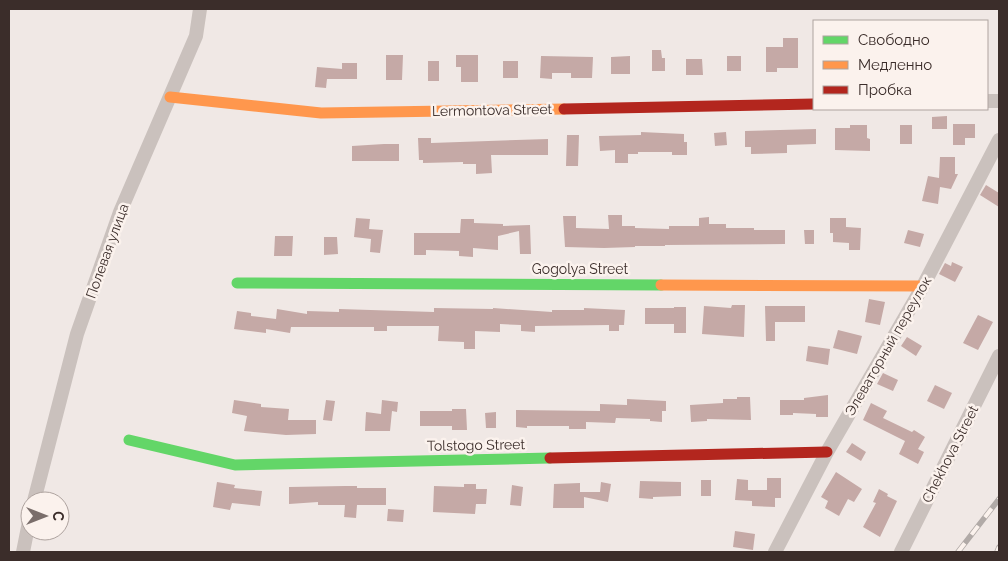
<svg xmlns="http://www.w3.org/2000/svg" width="1008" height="561" font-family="Raleway,sans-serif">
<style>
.building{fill:#c5a9a6}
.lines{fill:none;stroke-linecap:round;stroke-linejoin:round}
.street{stroke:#cac1bd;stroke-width:14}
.fast{stroke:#63d668;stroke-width:11}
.slow{stroke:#ff974d;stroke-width:11}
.jam{stroke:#b3261e;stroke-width:11}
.rail-casing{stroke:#b1aaa7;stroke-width:5.5}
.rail{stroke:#fbf2ed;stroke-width:4;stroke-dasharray:11;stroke-linecap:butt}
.labels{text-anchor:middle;stroke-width:5;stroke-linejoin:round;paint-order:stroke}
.street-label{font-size:14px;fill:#3b2d2a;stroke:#fbf2ed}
</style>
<rect width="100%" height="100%" fill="#f0e8e5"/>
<path class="building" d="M783,38h15v30h-21v4h-11v-25h17z
M652,50h9l1,8h3v13h-13z
M386,55h17l-1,25h-16z
M456,55h22v27h-17v-15h-5z
M541,56l52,1 -1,21h-21v-5h-19v6l-12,-1z
M630,56v18h-19v-17z
M727,56h14v15h-14z
M686,59h16l1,16h-17z
M428,61h11v20h-11z
M503,61h15v17h-15z
M342,63h15v16h-30l-1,9 -11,-1 2,-20 25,2z
M947,116v13h-15v-12z
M953,124h22v14h-10v7h-12z
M850,125h17v13l3,1v12l-35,-1v-22h15z
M900,125h12v19h-12z
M816,129v15l-29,1v8l-36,1v-7h-6v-16z
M641,132l43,2v8h3v13h-15v-3h-34v2h-10v9h-13v-13l-15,1 -1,-15 42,-1z
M726,132l1,13 -12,1 -1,-13z
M567,135h12l-1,31h-12z
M418,138h13v5l117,-4v16h-57l1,18 -16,1v-10h-13v-2l-40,1v-3h-4z
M384,144h15v17h-47v-15z
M940,157h15v17h3l-7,15 -11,-2 -2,17 -16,-3 6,-25 11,2z
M986,185l13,8v14l-19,-12z
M608,215h14v11h13v2l34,1v-3h30v-8l10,-1v7h17v4h28v2h31v14l-120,1v1h-30v1l-31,1 -39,-1 -2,-31h13v12l33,1z
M356,218l14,1 -1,10 14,1 -3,23 -10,-1 1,-13 -17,-2z
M830,218h16v9l15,1 -1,22h-11v-7l-16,-1v-9h-3z
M461,219h13v4l29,1v2l27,-1 1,29h-11l-1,-23 -21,5v14l-25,-2v9l-14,-1v-5l-33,-1v5h-12v-22h46z
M804,230h10v14h-9z
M908,230l16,4 -4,13 -16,-4z
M275,236h18l-1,20h-18z
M324,237h13l1,17 -14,1z
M952,262l11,5 -8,15 -16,-8 6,-11 6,3z
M869,299l16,3 -5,23 -15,-3z
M732,305h13l-1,32 -42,-3 2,-28 27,2z
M765,306h40v16h-30v19h-9z
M674,307h12v26h-12v-9h-29v-16h29z
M434,308l59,1v-1l59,4v-2h32v-2l41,2 -1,15h-5v6h-10v-6l-74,1v6l-14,-1v-6l-21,-1v8l-25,-1v18h-11v-7l-26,-1 1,-15h-52v5h-13v-4h-83l-1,6 -24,-4v4l-32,-4 3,-18 14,2v3l25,3 1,-10 30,5v-3l32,1v-3l95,3z
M978,315l15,7 -15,28 -15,-7z
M838,330l24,6 -5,18 -24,-6z
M907,337l15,9 -6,10 -15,-10z
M808,346l22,3 -2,16 -22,-4z
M883,373l15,7 -5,11 -16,-7z
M935,385l17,8 -8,16 -17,-8z
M828,395v22h-12v-3l-23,-1v2h-13v-15h24v-2z
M737,397h13l1,23 -44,-1v2l-16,1 -1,-17 33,-2v-4h14z
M627,399l39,2v10h-4v11l-12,-1v-2l-34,-1 -1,5 -29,-1v7h-17v-3h-42v2l-11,-1v-17l84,1v-7l27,1z
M234,400l27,4v3l28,2 -1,11h28v14l-30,1 -42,-4 3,-15 -15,-3z
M326,400l9,1 -3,20 -9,-1z
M382,400l16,2 -1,10 -5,-1 -2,20h-25l1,-19 15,2z
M871,403l16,8 -4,7 29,14 2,-2 11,7 -7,12 6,3 -6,12 -19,-10 6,-13 -42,-21z
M452,409h14l1,21h-15v-4h-32v-15h32z
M496,412v16h-10l-1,-15z
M852,443l14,9 -5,9 -15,-9z
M836,472l26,17 -8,13 -6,-3 -9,17 -14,-8 3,-7 -7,-4z
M767,478h14v20h-6v9l-23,-1v-5l-17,-1 2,-21 11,1v10h19z
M701,480h10v16h-10z
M640,481l41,1v14l-28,1v2l-14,-1z
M217,482l18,3 -1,3 28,3 -2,15 -28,-3 -2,7 -17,-3z
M601,482l10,2 -3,18 -24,-5v11h-31l1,-24 26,-1v9h20z
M464,484h12v5h11l-1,15h-10l-1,10 -42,-2 1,-26 30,1z
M512,485l11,2 -2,19 -11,-1z
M345,486h12v2h29v17h-29l-1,13 -12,-1 1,-12h-27v-3l-29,2v-17z
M879,489l9,5 -1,2 10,5 -17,36 -17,-10 13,-24 -3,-1z
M388,509l16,1 -1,12 -16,-1z
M735,531l20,3 -2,16 -20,-3z"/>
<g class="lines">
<path class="street" d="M987,101h12
M34,501l43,-167 43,-122 76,-176 4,-27
M23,552l7,-35
M775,552l52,-100 96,-166 76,-146
M901,552l98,-196"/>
<path class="fast" d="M237,283l424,2
M129,440l106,25 315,-7"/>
<path class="slow" d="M170,97l151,16 243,-4
M661,285l262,1"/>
<path class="jam" d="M564,109l250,-5
M550,458l277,-6"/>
<g class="rail-casing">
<path id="rail" d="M958,552l41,-53
M997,552l2,-5"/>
</g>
<use href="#rail" class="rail"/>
</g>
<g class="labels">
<g class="street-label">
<text transform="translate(492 110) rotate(-1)" y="5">Lermontova Street</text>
<text transform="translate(107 251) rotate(-70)" y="5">Полевая улица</text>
<text x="580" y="274">Gogolya Street</text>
<text transform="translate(888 346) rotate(-60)" y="5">Элеваторный переулок</text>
<text transform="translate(476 445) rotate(-1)" y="5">Tolstogo Street</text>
<text transform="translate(950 454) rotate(-63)" y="5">Chekhova Street</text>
</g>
</g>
<rect width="1008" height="561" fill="none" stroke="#3b2d2a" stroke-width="20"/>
<rect x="813" y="20" width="175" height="90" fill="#fbf2ed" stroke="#aea39f"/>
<rect x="823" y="36" width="25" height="8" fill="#63d668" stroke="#aea39f"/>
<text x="858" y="45" font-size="15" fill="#3b2d2a">Свободно</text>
<rect x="823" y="61" width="25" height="8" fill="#ff974d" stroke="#aea39f"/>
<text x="858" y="70" font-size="15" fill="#3b2d2a">Медленно</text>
<rect x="823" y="86" width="25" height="8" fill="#b3261e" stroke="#aea39f"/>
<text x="858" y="95" font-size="15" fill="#3b2d2a">Пробка</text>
<g transform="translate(45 516) rotate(90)"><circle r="24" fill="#fbf2ed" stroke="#aea39f"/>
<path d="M0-4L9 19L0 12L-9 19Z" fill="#7a6e6b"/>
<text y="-8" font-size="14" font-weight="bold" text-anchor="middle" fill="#3b2d2a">С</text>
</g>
</svg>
